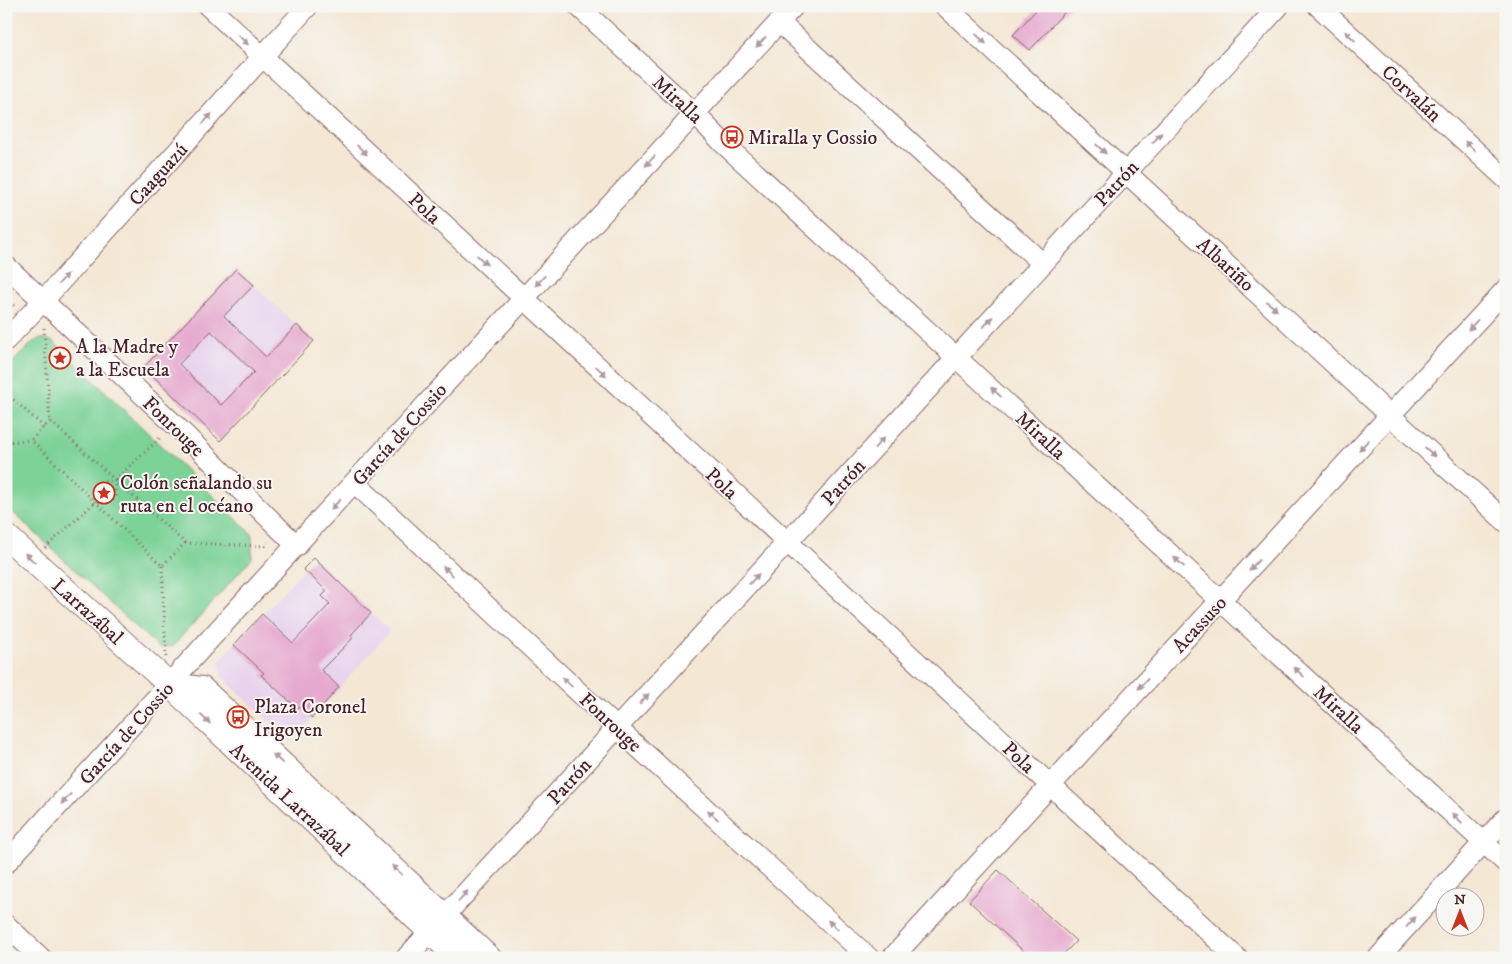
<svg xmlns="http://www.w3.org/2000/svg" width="1512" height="964" font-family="'IM FELL DW Pica',serif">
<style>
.built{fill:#e8d2ee}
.green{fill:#7bd297;stroke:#627861}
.building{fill:#e6a8cf;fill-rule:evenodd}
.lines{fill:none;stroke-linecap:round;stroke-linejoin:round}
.minor-casing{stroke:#866566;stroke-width:22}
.tertiary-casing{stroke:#866566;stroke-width:26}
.path{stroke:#866566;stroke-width:3;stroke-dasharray:1 4;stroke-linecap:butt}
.minor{stroke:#fff;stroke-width:20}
.tertiary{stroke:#fff;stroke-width:24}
.oneway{fill:#ae9aa0}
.labels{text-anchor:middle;stroke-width:4;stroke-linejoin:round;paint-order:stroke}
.street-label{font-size:20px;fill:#4a1f2b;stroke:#f6f6f2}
.poi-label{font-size:20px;fill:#4a1f2b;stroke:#f6f6f2;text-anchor:start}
</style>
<rect width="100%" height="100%" fill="#f6f6f2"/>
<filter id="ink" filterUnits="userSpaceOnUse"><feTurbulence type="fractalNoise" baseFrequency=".02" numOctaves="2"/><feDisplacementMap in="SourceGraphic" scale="10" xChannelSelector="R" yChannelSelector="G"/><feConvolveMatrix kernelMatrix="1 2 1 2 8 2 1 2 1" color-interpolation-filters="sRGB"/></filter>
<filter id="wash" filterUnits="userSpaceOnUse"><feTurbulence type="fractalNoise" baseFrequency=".0096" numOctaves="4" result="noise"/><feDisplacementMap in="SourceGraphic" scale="20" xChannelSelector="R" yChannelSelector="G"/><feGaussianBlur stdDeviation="1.12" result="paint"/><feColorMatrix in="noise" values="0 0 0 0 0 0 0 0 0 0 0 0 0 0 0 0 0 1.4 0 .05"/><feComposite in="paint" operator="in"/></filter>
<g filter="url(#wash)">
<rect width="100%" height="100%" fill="#f4e7d4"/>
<path class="built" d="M236,269l78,72 -94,100 -76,-74z
M314,558l76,73 -99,111 -70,-66 -1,-16z"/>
<path class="green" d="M39,339h8l7,3 198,192v24l-79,88 -14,2 -153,-142v-137l27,-27z"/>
<g id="blocks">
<path class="building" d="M1040,6h30l-40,44 -17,-15z
M236,269l18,16 -30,31 42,41 31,-32 17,16 -94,100 -76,-74zM211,331l43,41 -33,33 -42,-41z
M314,558l57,55 -20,22 2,3 -32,32 18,17 -27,31 -13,-11 -2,1 -36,-33 3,-2 -30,-28 28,-31 31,29 37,-39 -8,-8 5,-5 -24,-22z
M998,870l78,71 -16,17h-29l-62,-57z"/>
</g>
</g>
<g filter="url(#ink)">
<use href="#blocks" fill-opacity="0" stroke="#866566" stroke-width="1"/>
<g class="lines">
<g class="minor-casing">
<path id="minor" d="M208,6l1029,952
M578,6l116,107 31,32 781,718
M945,6l561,516
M1318,6l188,173
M779,22l263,241
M6,266l170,160 121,120
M6,340l37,-39 265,-295
M355,483l262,245 252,230
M6,863l234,-257 554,-600
M6,925l35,33
M406,958l873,-952
M892,958l614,-669
M1378,958l128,-140"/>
</g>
<g class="tertiary-casing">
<path id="tertiary" d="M6,536l164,149 288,273
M170,685l32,4 287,269"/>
</g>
<path class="path" d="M6,298l8,8
M44,328l6,93 135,122 -23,23 -131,-126 19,-19
M6,393l38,34
M6,442l25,-2
M115,480l47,-44
M115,480v19l-21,4 2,-21z
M185,543l80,3 3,-4
M45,548l49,-45
M162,566l4,91"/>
<use href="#minor" class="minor"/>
<use href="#tertiary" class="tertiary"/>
</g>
<defs><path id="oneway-solid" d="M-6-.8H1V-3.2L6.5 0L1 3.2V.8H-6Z" transform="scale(1.25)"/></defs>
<g class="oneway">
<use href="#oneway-solid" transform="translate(1350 36) rotate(-137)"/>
<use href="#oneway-solid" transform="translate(981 39) rotate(43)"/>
<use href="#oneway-solid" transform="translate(243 40) rotate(43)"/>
<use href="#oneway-solid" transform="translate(761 42) rotate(133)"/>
<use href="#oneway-solid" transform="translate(207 119) rotate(-48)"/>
<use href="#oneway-solid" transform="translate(1157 138) rotate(-47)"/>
<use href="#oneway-solid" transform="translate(1470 146) rotate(-137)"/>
<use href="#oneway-solid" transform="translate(1101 149) rotate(43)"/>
<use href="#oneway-solid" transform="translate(362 150) rotate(43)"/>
<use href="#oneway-solid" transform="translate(650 161) rotate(133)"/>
<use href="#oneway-solid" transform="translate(482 260) rotate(43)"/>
<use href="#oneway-solid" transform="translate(63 279) rotate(-48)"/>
<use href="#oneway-solid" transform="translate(540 281) rotate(133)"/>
<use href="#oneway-solid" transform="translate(1272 306) rotate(42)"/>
<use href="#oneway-solid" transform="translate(988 322) rotate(-48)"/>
<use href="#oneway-solid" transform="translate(1473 325) rotate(132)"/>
<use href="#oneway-solid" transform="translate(601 371) rotate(43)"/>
<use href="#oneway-solid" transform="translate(996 392) rotate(-137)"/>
<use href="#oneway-solid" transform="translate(879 443) rotate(-48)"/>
<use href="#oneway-solid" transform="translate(1364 445) rotate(133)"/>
<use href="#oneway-solid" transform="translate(1430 452) rotate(43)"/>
<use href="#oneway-solid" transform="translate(336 504) rotate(133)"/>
<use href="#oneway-solid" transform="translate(30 558) rotate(-137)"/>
<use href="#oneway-solid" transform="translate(1179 562) rotate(-137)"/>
<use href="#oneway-solid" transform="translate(1254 565) rotate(133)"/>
<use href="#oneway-solid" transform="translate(448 571) rotate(-137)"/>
<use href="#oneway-solid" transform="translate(754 579) rotate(-47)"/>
<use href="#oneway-solid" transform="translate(1299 672) rotate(-137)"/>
<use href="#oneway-solid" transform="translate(567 682) rotate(-137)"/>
<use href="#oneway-solid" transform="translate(1143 684) rotate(133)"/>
<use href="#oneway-solid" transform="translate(644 699) rotate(-47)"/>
<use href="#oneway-solid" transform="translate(205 719) rotate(43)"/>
<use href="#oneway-solid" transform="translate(278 759) rotate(-137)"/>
<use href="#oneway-solid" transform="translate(66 799) rotate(133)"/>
<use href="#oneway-solid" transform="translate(713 815) rotate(-138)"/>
<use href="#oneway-solid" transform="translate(1457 818) rotate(-137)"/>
<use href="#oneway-solid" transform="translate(397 870) rotate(-137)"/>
<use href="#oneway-solid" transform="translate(463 896) rotate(-48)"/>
<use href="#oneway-solid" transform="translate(1411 922) rotate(-48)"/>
<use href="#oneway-solid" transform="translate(833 925) rotate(-138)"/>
</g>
</g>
<defs>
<g id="bus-ring" transform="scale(1.125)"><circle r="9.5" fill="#f6f6f2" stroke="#c8321e" stroke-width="1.5"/><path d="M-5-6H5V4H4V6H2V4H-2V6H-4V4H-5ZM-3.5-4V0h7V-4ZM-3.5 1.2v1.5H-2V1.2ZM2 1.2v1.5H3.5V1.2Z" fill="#c8321e"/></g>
<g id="sight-ring" transform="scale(1.125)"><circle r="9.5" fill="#f6f6f2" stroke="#c8321e" stroke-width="1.5"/><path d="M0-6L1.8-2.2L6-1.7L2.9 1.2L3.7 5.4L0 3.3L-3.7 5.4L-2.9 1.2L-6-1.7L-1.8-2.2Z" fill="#c8321e"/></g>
</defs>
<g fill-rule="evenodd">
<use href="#bus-ring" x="732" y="137"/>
<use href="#sight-ring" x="60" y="358"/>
<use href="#sight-ring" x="104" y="493"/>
<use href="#bus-ring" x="238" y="717"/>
</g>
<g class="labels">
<g class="street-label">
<text transform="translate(1412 93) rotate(43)" y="7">Corvalán</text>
<text transform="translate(678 99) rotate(43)" y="7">Miralla</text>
<text transform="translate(158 174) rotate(-48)" y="7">Caaguazú</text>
<text transform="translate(1116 183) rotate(-47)" y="7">Patrón</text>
<text transform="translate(425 208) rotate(43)" y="7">Pola</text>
<text transform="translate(1226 264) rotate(42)" y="7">Albariño</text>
<text transform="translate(174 426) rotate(44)" y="7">Fonrouge</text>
<text transform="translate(399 434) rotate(-48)" y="7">García de Cossio</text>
<text transform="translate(1041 435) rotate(43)" y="7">Miralla</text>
<text transform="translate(843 482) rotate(-48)" y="7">Patrón</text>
<text transform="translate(722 483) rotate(43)" y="7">Pola</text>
<text transform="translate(88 611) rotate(42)" y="7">Larrazábal</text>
<text transform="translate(1199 624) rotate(-47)" y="7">Acassuso</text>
<text transform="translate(1339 709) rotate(43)" y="7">Miralla</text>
<text transform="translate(611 722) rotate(43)" y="7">Fonrouge</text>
<text transform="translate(126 733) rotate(-48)" y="7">García de Cossio</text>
<text transform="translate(1019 757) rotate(43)" y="7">Pola</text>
<text transform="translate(569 781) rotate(-48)" y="7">Patrón</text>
<text transform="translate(290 799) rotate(43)" y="7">Avenida Larrazábal</text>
</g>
<g class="poi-label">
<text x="748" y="144">Miralla y Cossio</text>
<text x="76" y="353">A la Madre y<tspan x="76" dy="23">a la Escuela</tspan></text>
<text x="120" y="489">Colón señalando su<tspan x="120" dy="23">ruta en el océano</tspan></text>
<text x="254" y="713">Plaza Coronel<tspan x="254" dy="23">Irigoyen</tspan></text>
</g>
</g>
<rect width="1512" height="964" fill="none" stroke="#f6f6f2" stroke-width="25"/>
<g transform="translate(1460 912)"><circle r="24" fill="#f6f6f2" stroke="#b1a0a2"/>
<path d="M0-4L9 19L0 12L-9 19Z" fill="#c8321e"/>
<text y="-8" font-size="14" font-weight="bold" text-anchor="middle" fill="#4a1f2b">N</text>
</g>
</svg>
